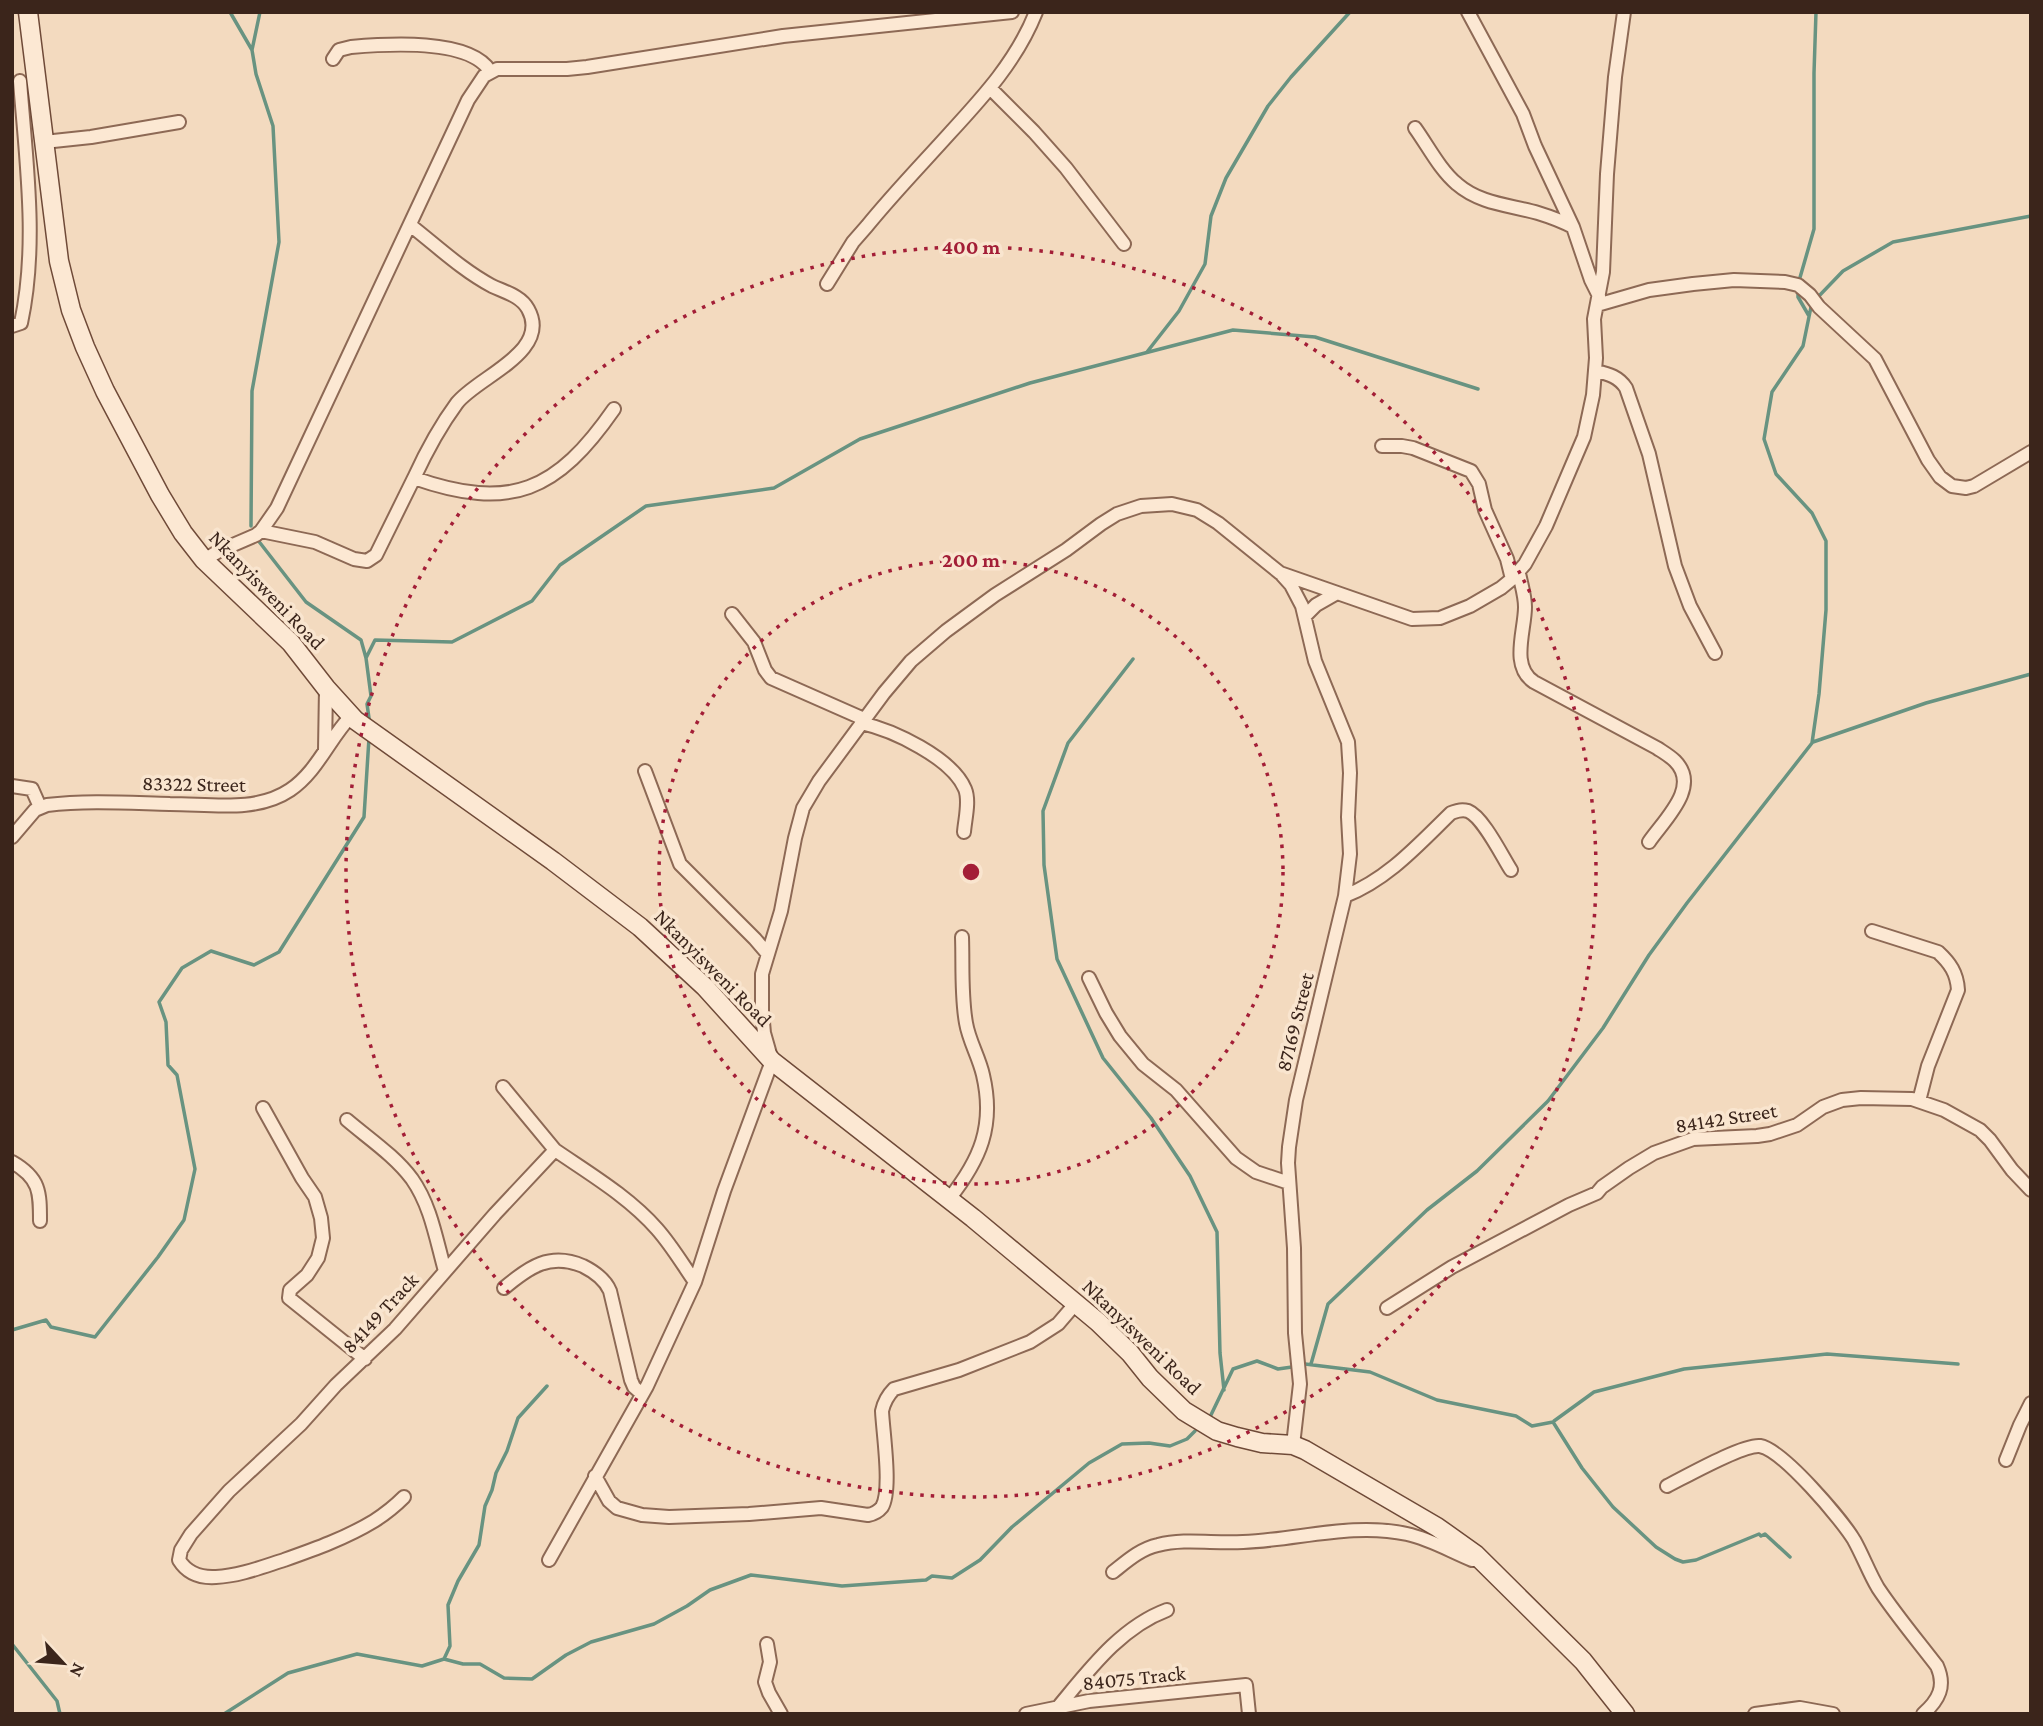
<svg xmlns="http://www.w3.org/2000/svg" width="2043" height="1726" font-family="'Crimson Pro',serif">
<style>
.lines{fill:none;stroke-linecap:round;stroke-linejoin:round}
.stream{stroke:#689381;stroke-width:3.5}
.street-casing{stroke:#8d6955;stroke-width:16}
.secondary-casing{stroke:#6f4a38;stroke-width:21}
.street{stroke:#fce8d3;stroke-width:12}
.secondary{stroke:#fce8d3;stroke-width:18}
.ring{fill:none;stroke:#a31e37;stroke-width:3.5;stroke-dasharray:3.5 7}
.labels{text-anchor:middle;stroke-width:7;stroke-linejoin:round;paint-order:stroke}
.street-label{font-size:21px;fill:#3b251b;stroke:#f9e5cf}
.centre{fill:#a31e37;stroke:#f9e5cf;stroke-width:3.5}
.ring-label{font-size:21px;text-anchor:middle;font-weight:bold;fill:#a31e37;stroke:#f9e5cf;stroke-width:7;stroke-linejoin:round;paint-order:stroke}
</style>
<rect width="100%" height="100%" fill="#f3dabf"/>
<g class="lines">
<path class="stream" d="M230,12l22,38 4,24 17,52 6,116 -27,149 -1,135
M252,50l8,-38
M1799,281l15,-52v-156l2,-61
M1798,288v9l11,19
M1818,297l25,-26 50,-29 138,-26
M1147,352l32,-41 26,-47 6,-48 15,-38 42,-72 23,-29 59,-65
M257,539l49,63 55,38 5,18 5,38 -4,8 2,14
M366,658l9,-18 77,2 80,-41 28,-36 86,-59 128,-18 86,-49 170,-56 203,-53 82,7 163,52
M1133,659l-65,84 -25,68 1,54 13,94 46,99 48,60 39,58 27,56 3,121 4,37
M1813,742l113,-39 105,-29
M12,1330l34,-10 5,7 44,10 63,-80 26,-37 11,-51 -18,-94 -9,-10 -2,-43 -7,-20 23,-34 29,-17 43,14 25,-13 85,-135 5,-79
M1305,1364l65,8 67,28 79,16 16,10 21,-4 29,46 31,39 43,40 19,12 8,3 13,-2 63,-26 2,2 4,-2 25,23
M1311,1364l17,-60 99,-94 50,-39 71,-70 55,-73 46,-73 38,-52 125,-160 7,-49 7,-84v-69l-14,-28 -36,-39 -12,-35 8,-47 31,-46 8,-39
M1210,1417l23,-48 24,-8 21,8 14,-2
M1554,1421l40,-29 90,-23 143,-15 131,10
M12,1644l45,57 3,13
M444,1659l6,-13 -2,-41 10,-24 21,-36 6,-39 7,-16 4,-17 11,-22 11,-33 29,-32
M224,1714l64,-41 69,-19 65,12 22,-7 19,5h17l24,14 28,1 34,-24 25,-13 63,-18 33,-18 23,-16 41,-15 91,11 84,-6 6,-4 20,2 28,-18 32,-33 77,-64 33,-19 27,-1 21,3 17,-7 8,-8"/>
<g class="street-casing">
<path id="street" d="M1468,12l55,102 12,32 38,81 18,53 8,16
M333,59l6,-9 12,-3c35,-3 118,-9 139,24
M990,88l44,44 32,36 58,76
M1415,128c13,18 25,42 42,56 23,20 53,21 81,29 13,4 24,8 35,14
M44,142l47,-5 88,-15
M410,225c27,21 52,45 82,61 13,6 29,10 36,23 24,43 -51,68 -71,94 -17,23 -31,49 -43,75
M827,284l26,-42 14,-16c26,-32 55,-62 82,-92 35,-38 68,-74 87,-122
M1597,305l52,-15 44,-6 41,-4 51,2 13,3 12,10 9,12 56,52 53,101 12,17 12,9 14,2 8,-2 57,-34
M12,326l9,-3c17,-79 5,-162 -1,-242
M1596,371c13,3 23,6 30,17l23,66 26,112 15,40 25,47
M1382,446h20l11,2 58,23 8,13 6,26 22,49 5,20
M261,531l54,11 39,17 13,2 9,-6 38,-77c97,34 143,13 200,-69
M204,560l15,-9 37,-16 5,-4 16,-23 191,-408 16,-24 13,-7h70l20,-2 196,-31 229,-24
M1519,573c2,11 6,22 6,34 0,24 -15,59 9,75l123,66c6,4 13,8 18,13 26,26 -11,59 -26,81
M1282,575l9,10 11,21 13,55 33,81 2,31 -2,44 2,37 -5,42 -49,204 -7,47 -1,16 6,85 1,85 5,51 -7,61
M732,614l22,28 11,28 6,8 93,41
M1305,616l11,-11 21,-12
M861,723c32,7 91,35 104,66 5,12 0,30 -1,43
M325,750l1,-62
M645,771l35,93 75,75 12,14
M12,786l20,3 8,18
M12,837l23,-27 12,-5c40,-5 83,-2 123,-1 40,0 86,9 120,-14 27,-18 39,-51 61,-74
M1345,896c43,-17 73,-51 106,-83 6,-2 10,-4 17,-2 15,6 34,45 43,59
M1872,931l66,21c12,11 19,21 20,38l-30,76 -9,35
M1089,978l17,35 14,23 23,28 33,26 60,68 20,14 33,11
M263,1108l39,70 13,19 6,21 2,20 -5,20 -11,17 -17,15 -1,8 76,61
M347,1120c21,18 48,36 65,59 19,27 24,60 33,92
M555,1150c35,24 74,47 102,79 15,17 26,36 38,53
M12,1162c28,16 28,30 28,59
M949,1199c31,-39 46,-73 34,-124 -4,-18 -14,-34 -17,-52 -5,-28 -3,-58 -4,-86
M504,1288c25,-21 46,-36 79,-22 12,6 22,13 27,25l21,89 3,7 8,7
M1387,1308l65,-41 117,-62 28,-12 5,-6 27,-19 25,-15 39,-14 64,-3 13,-2 27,-9 26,-18 19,-7 19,-2 51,1 32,11 36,20 10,10 22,30 19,20
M2006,1460l14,-35 11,-22
M595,1476l14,25 8,7 25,7 27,2 80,-3 72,-6 47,7c6,-1 10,-3 14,-8 10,-17 1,-74 0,-96 2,-9 5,-15 12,-22l65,-19 71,-28 28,-18 18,-21
M1667,1486c18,-9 76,-42 93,-40 23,4 82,74 94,94 9,16 15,33 24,48 18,27 39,52 59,78 9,20 2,34 -14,48
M404,1497c-9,9 -19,17 -30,24 -28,17 -59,28 -90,39 -22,7 -45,16 -68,17 -16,1 -29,-4 -37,-17l2,-10 10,-16 38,-43 72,-67 35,-39 59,-56 100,-115 60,-64 -52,-63
M549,1560l98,-174 48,-104 29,-91 48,-130 -8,-28 -2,-22v-37l19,-63 14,-73 8,-30 16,-27 65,-88 27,-32 35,-30 49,-36 71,-45 35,-26 16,-10 24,-8 31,-2 25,6 21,13 62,50 132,46 28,-1 30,-12 31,-18 11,-9 13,-15 21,-38 29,-68 9,-21 9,-42 3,-37 -2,-39 9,-47 4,-98 8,-97 9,-65
M1113,1572c14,-11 27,-23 45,-27 27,-7 57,-1 85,-3 54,-2 110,-20 164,-8 23,5 43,17 65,26h4
M767,1644l3,18 -5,20 4,11 12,21
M1059,1706c30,-36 62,-79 108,-96
M1026,1714l63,-13 157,-16 3,29
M1755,1714l45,-6 33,6"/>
</g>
<g class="secondary-casing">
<path id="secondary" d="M28,12l31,249 12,49 14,37 20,44 55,104 23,38 21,27 87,83 35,45 29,32 198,141 87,66 65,60 67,74 201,157 125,104 32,31 20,25 34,33 33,20 20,6 25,6 31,2 12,5 132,77 38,27 108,107 42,53"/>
</g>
<use href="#street" class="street"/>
<use href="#secondary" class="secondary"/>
</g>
<g class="ring">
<circle cx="971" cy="872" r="312"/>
<circle cx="971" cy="872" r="625"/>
</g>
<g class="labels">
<g class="street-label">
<text transform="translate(267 590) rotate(46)" y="7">Nkanyisweni Road</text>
<text transform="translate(194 784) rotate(1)" y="7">83322 Street</text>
<text transform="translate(713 968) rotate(45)" y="7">Nkanyisweni Road</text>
<text transform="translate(1295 1022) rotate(-76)" y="7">87169 Street</text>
<text transform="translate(1726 1118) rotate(-9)" y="7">84142 Street</text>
<text transform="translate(380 1313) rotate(-47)" y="7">84149 Track</text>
<text transform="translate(1142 1337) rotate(44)" y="7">Nkanyisweni Road</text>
<text transform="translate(1134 1678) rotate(-6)" y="7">84075 Track</text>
</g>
</g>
<circle cx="971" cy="872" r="10" class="centre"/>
<g class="ring-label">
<text x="971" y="254">400 m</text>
<text x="971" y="567">200 m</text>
</g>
<rect width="2043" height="1726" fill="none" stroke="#3b251b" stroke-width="28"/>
<g transform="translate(63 1663) rotate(116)" stroke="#f9e5cf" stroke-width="5" paint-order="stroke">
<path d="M0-5L12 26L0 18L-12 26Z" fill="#3b251b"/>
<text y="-10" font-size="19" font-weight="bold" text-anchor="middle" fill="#3b251b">N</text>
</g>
</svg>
